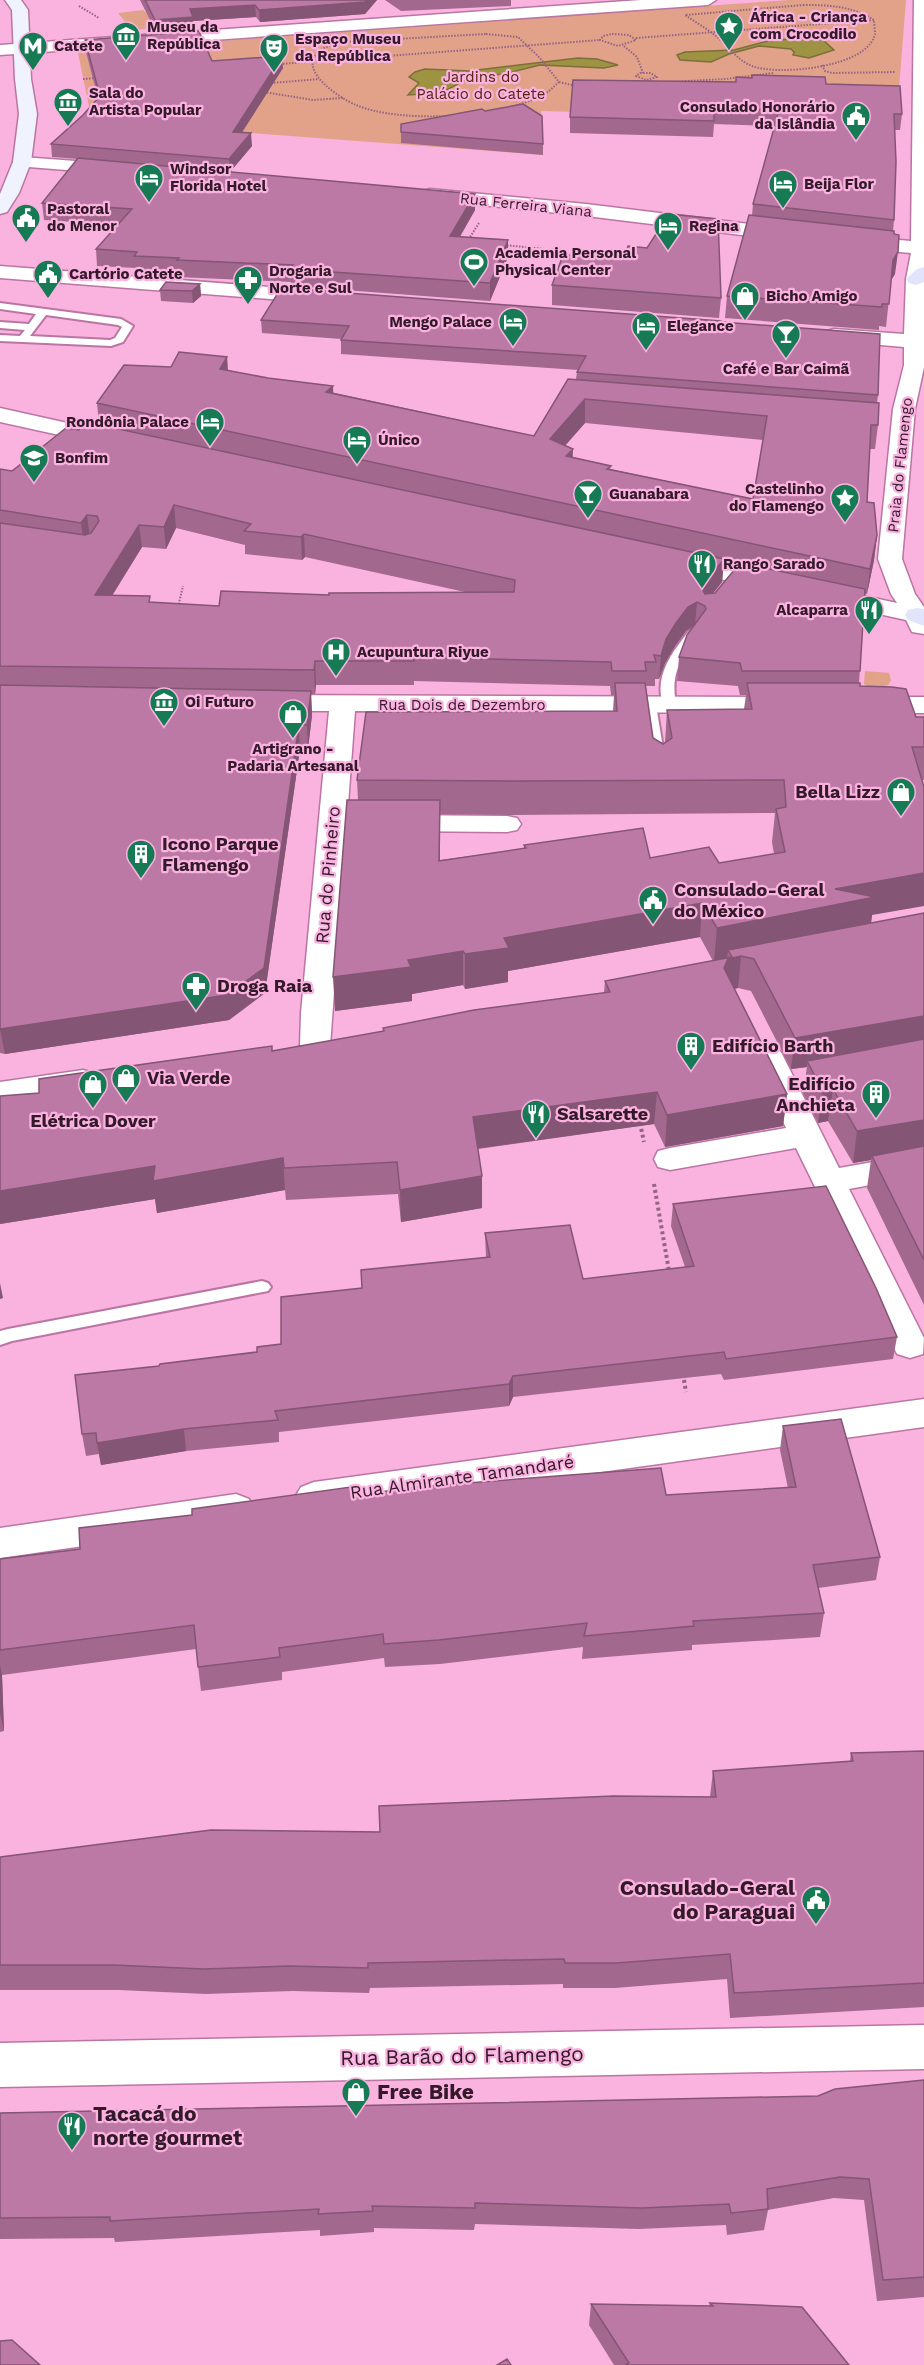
<svg xmlns="http://www.w3.org/2000/svg" width="924" height="2365" font-family="'Work Sans',sans-serif">
<style>
.green{fill:#e2a28a}
.water{fill:#9e9343;stroke:#7e6e3c;stroke-width:1.5}
.lines{fill:none;stroke-linecap:round;stroke-linejoin:round}
.service-casing{stroke:#ba76a2;stroke-width:4}
.minor-casing{stroke:#ba76a2;stroke-width:3}
.secondary-casing{stroke:#ba76a2;stroke-width:3}
.primary-casing{stroke:#9891b0;stroke-width:3}
.path-far1{stroke:#946482;stroke-width:2;stroke-dasharray:1.5 1.5;stroke-linecap:butt}
.path{stroke:#946482;stroke-width:4;stroke-dasharray:3 3;stroke-linecap:butt}
.service{fill:#fff;fill-rule:evenodd}
.minor{fill:#fff;fill-rule:evenodd}
.secondary{fill:#f0f2fd;fill-rule:evenodd}
.primary{fill:#e2e4fb;fill-rule:evenodd}
.wall{fill:#a3688e;fill-rule:evenodd}
.shaded-wall{fill:#845574}
.building{fill:#bd79a5;stroke:#845574;stroke-width:1.5;fill-rule:evenodd}
.labels{text-anchor:middle;stroke-width:4.5;stroke-linejoin:round;paint-order:stroke}
.far-poi-label{font-size:15px;font-weight:bold;fill:#33192a;stroke:#fab2df;text-anchor:start}
.far-park-label{font-size:15px;fill:#552411;stroke:#fab2df}
.far-street-label{font-size:15px;fill:#33192a;stroke:#fab2df}
.poi-label{font-size:18px;font-weight:bold;fill:#33192a;stroke:#fab2df;text-anchor:start}
.street-label{font-size:18px;fill:#33192a;stroke:#fab2df}
.near-poi-label{font-size:21px;font-weight:bold;fill:#33192a;stroke:#fab2df;text-anchor:start}
.near-street-label{font-size:21px;fill:#33192a;stroke:#fab2df}
</style>
<rect width="100%" height="100%" fill="#fab2df"/>
<path class="green" d="M789,0h117l-8,101 -281,12 -76,-2 2,44 -451,-34 -14,-68 4,-2z
M143,10l19,18 -30,2 -14,-17z
M865,671l24,2 2,7 -3,5c-9,3 -16,4 -24,-1z"/>
<path class="water" d="M811,37l12,3 11,10 -25,8 -16,-3 1,-3 -3,-3 -32,-3 -30,8 -18,8 -31,-2 -3,-5 8,-3 49,-2 34,-9z
M578,58l19,1 21,6 -14,3 -64,-3 -36,9 -33,3 -30,16 -33,2 11,-12 -10,-6 6,-5 10,-3 44,2z"/>
<g class="lines">
<g class="service-casing">
<path id="service" d="M0,303l121,16 12,7 -10,16 -12,4 -111,-5v-6l20,1 5,-6 -25,-2v-6l29,2 7,-10 -36,-5zM46,315l72,10 4,2 -7,11 -5,2 -80,-4z
M696,627l6,4c-20,28 -32,38 -26,74l-6,4 -5,-1c-12,-24 2,-49 17,-68 4,-5 7,-11 14,-13z
M650,701l6,4 9,55 -7,4 -7,-4 -7,-55z
M262,1281l6,2 3,4 -3,4 -256,50 -12,4v-14l8,-2z"/>
</g>
<g class="minor-casing">
<path id="minor" d="M641,0h75l-8,5 -708,50v-10z
M914,0h10v367l-9,42 -13,150 13,35 9,13v27l-12,-2 -6,-12 -227,-50 -8,-2 -4,-5 4,-5 8,-2 218,47 -6,-9 -13,-35 15,-150 11,-44v-18l-70,-6 -7,-2 -3,-4 3,-4 7,-2 70,5 2,-55 5,-26 -57,-5 -7,-2 -3,-4 3,-4 7,-2 57,5z
M22,157l94,7 6,1 3,4 -3,4 -6,1 -100,-8 -3,-4 3,-4z
M430,189l156,15 204,25 7,2 3,4 -3,4 -7,2 -204,-25 -163,-17 -2,-4 2,-4z
M0,266l322,25 7,2 3,4 -3,4 -7,2 -322,-25z
M0,408l117,26 3,5 -3,5 -8,2 -109,-24z
M266,695l524,2 9,2 4,6 -4,6 -9,2 -435,-2 -25,335 -4,7 -11,3 -11,-3 -4,-7 1,-33 28,-302h-63l-9,-2 -4,-6 4,-6z
M866,697h58v16h-58l-9,-2 -4,-6 4,-6z
M395,815l112,1 10,2 4,6 -4,6 -10,2 -112,-1 -10,-2 -4,-6 4,-6z
M766,1044l11,3 5,7 57,114 85,-15v22l-75,14 75,149 -1,16 -13,4 -13,-4 -101,-206 -126,22 -12,-3 -4,-8 4,-8 12,-3 116,-20 -36,-74 5,-7z
M83,1070l11,3 5,7 -5,7 -94,15v-20z
M924,1399v28l-610,85 -13,-5 -6,-10 6,-10 13,-5z
M236,1494l13,5 6,10 -6,10 -13,5 -236,34v-30z
M924,2025v44l-924,18v-44z"/>
</g>
<g class="secondary-casing">
<path id="secondary" d="M5,0h16l7,10 3,69 6,35 -6,48 -12,31 -12,19 -7,2v-20l13,-32 6,-48 -4,-35 -3,-69z"/>
</g>
<g class="primary-casing">
<path id="primary" d="M924,267v15l-8,3 -7,-2 -3,-4 11,-10z
M917,608l7,1v17l-16,-6 -3,-5 3,-5z"/>
</g>
<path class="path-far1" d="M803,5c26,0 49,1 71,15 0,4 1,10 1,14 -7,34 -98,42 -123,32 -15,-6 -24,-20 -36,-30 -10,-8 -21,-14 -31,-21z
M79,6l20,12
M486,34l32,3 22,21 19,24c-6,5 -11,11 -18,14 -44,22 -140,28 -185,9 -15,-6 -57,-33 -39,-52 7,-7 16,-8 25,-11z
M612,34l17,1 7,5 -18,6 -18,-6 3,-4z
M636,38l238,-18
M624,46l13,11 6,16
M280,64l320,-24
M822,65l3,6 7,2 63,-1
M640,73h10l7,4 -11,3 -10,-4z
M83,79l14,-1
M559,82l17,4
M667,82l59,-3 47,-6
M271,83l48,-4
M264,92l49,8 30,-2
M467,242l12,-19
M504,245l41,4
M178,607l5,-21"/>
<path class="path" d="M640,1123l4,19
M654,1184l15,87
M683,1374l3,18"/>
<use href="#service" class="service"/>
<use href="#minor" class="minor"/>
<use href="#secondary" class="secondary"/>
<use href="#primary" class="primary"/>
</g>
<path class="wall" d="M140,0h237l-12,14 -105,8 -4,-5 -63,4 1,8 -38,3z
M385,0h126v6l-110,5z
M85,40l127,21 71,7 -41,64 10,14 -22,26 245,38 -15,27 48,3v17l-18,44 -199,-15v-4l-113,-5v-2l-42,-2v-5l-39,-2 -1,-17 22,-24 -74,-5 -2,-17 36,-44 -26,-2 -1,-13 32,-29 15,-17 -12,-46z
M826,84l76,30 -2,16h-5l-1,90 -1,11 2,43 -4,6 -5,47 -7,-1v4l-154,-12 2,-22 25,-80 1,-12 22,-78 -61,-2 -1,13 -143,-4v-16z
M401,124l142,20v11l-142,-12z
M200,284l1,12 -8,7 -32,-2 -1,-11z
M552,285l169,13 -2,20 -167,-13z
M281,288l597,107 -1,8 1,22 -3,24h-5l-3,53 10,33 -3,25 -7,34h-2l-6,89 1,3 56,31h8v63h-2l-50,135 -1,8 53,-10v392l-57,-117 4,-28 -18,3 -25,-42 -10,2 -15,-30 4,-26 -16,2 -40,-78 -13,-3 -4,1 53,105 -4,32 -118,21 -11,-23 -176,25 4,27v32l-81,14 -3,-28 -112,6 -1,-10 -128,23 -2,-14 -155,25v-128l39,-3 565,-100 1,-12 108,-20 -13,-24 -192,34v11l-43,7 -2,-4 -51,9v7l-77,10 23,-211 -1,-20 256,-69 1,-16h-3l-1,-9 -196,-5v4h-98l-1,9h-4l1,21 -4,34h-8l-35,244 -36,27 -224,34 -5,-1v-584l12,2 67,-41 20,-6 -2,-21 74,-36 56,-10 1,13 306,66 42,-57 1,-7 1,-2 -237,-16v-15l-79,-6 -1,-13zM585,423l178,17 -10,59 -143,-30 1,-3 -39,-9 -7,-11zM176,528l69,17v9l57,6 3,-3 160,35 -136,3 -110,11 -68,-4 -39,-6 30,-49 24,2zM724,563l13,3 -22,27h-2l9,-11zM693,626l-14,31 -2,24 61,5 2,9h6l-2,14 -77,1 -2,33 -2,1 -10,-6 -7,-52h9v-7h4l6,-16 10,-17 11,-15zM775,813l-3,29 2,12 -55,9 -69,-5 -126,-13v4l-84,11v-46l72,1z
M673,1204l224,133 -4,22 -169,21 -3,-6 -208,23 -4,9 -230,26v10l-93,9 -85,14 -2,-11 -13,2 -4,-22 77,-68 98,-14 24,-8 81,-56 124,-30 -1,-25 98,46 102,-12 -14,-41z
M783,1426l97,131 -4,23 -58,8 6,25 -4,24 -128,8v5l-110,9 1,-12 -143,17 -55,3 -1,-9 -102,14v8l-81,11 -5,-42 -194,26 2,56 -4,1v-173l80,-10 279,-54h307l122,-7 -8,-38z
M924,1751v256l-194,11 -3,-39 -112,9h-52v-4l-193,4 -1,5 -76,-2 -87,3 -87,-4h-119v-133l380,-25 330,-35 3,-26 137,-10 1,-8z
M924,2080v217l-47,4 -13,-101 -30,-2 -66,12 -4,20 -37,5 -1,-10 -87,4 -164,-5 -1,6 -100,-2v4l-54,4v-6l-205,12 -1,-4 -114,1v-126l818,-17z
M710,2303l139,62h-235l-25,-40 2,-21 118,2z"/>
<path class="shaded-wall" d="M366,0h11l-12,14 -105,8 -1,-12z
M255,5l1,12 -63,4 1,8 -38,3 -1,-12 35,-11z
M282,56l1,12 -49,77 -1,-13z
M251,133l1,13 -22,26 -1,-13z
M475,194v16l-25,43v-17z
M508,240v17l-18,44v-18z
M898,252l-3,22 -5,8 3,-22z
M200,284l1,12 -8,7 -1,-12z
M227,357l1,23 -8,-11z
M333,386l1,24 -8,-18z
M585,399v24l-36,40 1,-24z
M573,449l-1,25 -6,-18z
M174,505l2,23 -10,21 -2,-22z
M87,515l3,23 -6,8 -3,-23z
M139,525l3,22 -44,71 -3,-23z
M304,534l1,23 -3,3 -1,-23z
M877,535l-3,25 -7,34 3,-25z
M724,559l-2,23 -18,23 -3,-18z
M697,602l-2,23 -9,6 -11,15 -10,17 -6,16 2,-23 5,-17 10,-16 12,-16z
M315,661l1,24 -1,9 -1,-24z
M311,691l1,24 -4,34 -1,-24z
M299,725l1,24 -35,244 -36,27 -224,34 -5,-25z
M440,800v34l-1,60v-33z
M924,873v33l-52,9 -2,16 -129,25 -3,32 -13,3 -1,-23 4,-9 4,-2 -4,-7 -1,9 -13,3 3,-34 118,-39z
M702,903l-2,34 -192,34v11l-43,7v-35l39,-16z
M463,951v34l-51,9v7l-77,10 -2,-34 75,-17z
M924,1016v31l-117,14v6l-16,2 4,-31z
M833,1089l-5,32 -10,2 5,-32z
M657,1092l-3,32 -181,25v-32z
M787,1094l-4,32 -118,21 2,-32z
M924,1120v32l-52,4 -1,4 -18,3 4,-32z
M283,1158l2,32 -128,23 -2,-14 -155,25v-33l155,-25z
M482,1176v32l-81,14 -1,-32z
M0,1283l3,15 -3,1z
M513,1376v21l-4,9v-22z
M184,1429l2,22 -85,14 -4,-22z
M0,1665l2,10 2,56 -4,-18z"/>
<path class="building" d="M145,0h221l-1,2 -106,8 -4,-5 -65,4 3,8 -38,3z
M199,31l13,30 70,-5 -49,76 18,1 -22,26 -178,-15 32,-29 17,-19 -15,-56z
M752,75l73,2 1,7 74,2 2,28h-8l2,48 -2,58 -141,-16 26,-94 -65,-2v13l-144,-4 3,-37 163,2v-5l16,1z
M523,104l19,12 1,28 -142,-12v-8l81,-15 3,2z
M78,158l397,36 -25,42 58,4 -18,43 -200,-14 3,-4 -116,-5 2,-2 -45,-2 3,-4 -41,-3 36,-40 -90,-6z
M669,214l49,5 3,79 -169,-13 11,-30 61,3 4,-12 19,2z
M749,215l145,16v3l5,1 -1,17 -5,8 -4,44h-7v3l-155,-11z
M166,282l34,2 -8,7 -32,-1z
M281,288l440,33v3l1,-2 158,12 -2,61 -301,-23 9,-16 -245,-16 8,-14 -88,-6z
M179,352l48,5 -7,12 48,9 65,8 -7,6 208,44 34,-57 311,24 -1,22h-7l-4,77 7,1 3,32 -7,34 -773,-166 27,-38 47,2zM585,399l182,17 -14,83 -146,-30 4,-3 -45,-10 7,-7 -23,-10z
M86,422l638,137 -23,28 4,7 10,-1 25,-30 125,26 -5,82h-118l-2,-8 -61,-6 8,-22 19,-26 -1,-3 -8,-4 -9,5 -12,16 -10,16 -5,17 -7,-1 2,7h-11l1,9h-34l-1,-9 -198,-5 1,4h-99l-1,9 -314,-4v-143l85,12 6,-2 8,-12 -2,-5 -10,-1 -6,8 -81,-13v-41l12,2 54,-43 13,2zM174,505l77,19 -7,7 57,6 3,-3 211,46 -1,12 -185,1v2l-108,-4 -2,15 -70,-4 1,-6 -55,-1 44,-70 25,2z
M615,683h30l8,55 10,6 9,-6 -5,-28 85,-1 -5,-26h113v3l32,1 14,2 10,28h8v30h-12l12,40v86l-89,16 40,8 -158,31 -15,-25 -198,35 5,10 -44,6 -2,-3 -55,9 3,7 -78,10 14,-177h93l-1,61 87,-13 -2,-3 119,-17 7,30 59,-11 10,16 66,-11 -9,-43 10,-2 -2,-27 -271,1 -156,-1 9,-68 251,-1z
M0,685l311,6 -4,34h-8l-35,243 -37,27 -227,34z
M924,913v103l-129,22 -41,-79 -13,-3 -13,3 -4,9 63,126 -120,21 -10,-23 -184,25 9,59 -82,14 -3,-28 -113,6 -1,-10 -130,23 2,-15 -155,25v-95l39,-3v-14l233,-33v5l112,-20 -1,-3 91,-18 136,-18 -5,-11 127,-24 -4,-7z
M924,1039v81l-67,11 -24,-42 -10,2 -16,-30z
M924,1146v114l-52,-104z
M826,1186l50,102 21,49 -171,22 -2,-7 -211,24 -4,8 -234,27 3,9 -94,9 -87,14 -1,-10 -14,1 -7,-59 84,-9 1,-2 97,-12v-5l24,-3v-47l81,-9 -1,-18 129,-13 -5,-24 85,-8 13,54 111,-13 -21,-62z
M841,1419l39,138 -67,8 11,48 -131,8 1,5 -110,10 3,-13 -148,17 -55,4 -1,-10 -104,14 1,9 -82,10 -4,-42 -194,25v-91l80,-10 -1,-21 113,-13v-6l166,-23 1,9 56,-8 246,-19 5,27 130,-8 -13,-61z
M924,1751v232l-190,10 -4,-39 -113,9h-52l-1,-4 -196,4v5l-78,-2 -87,3 -89,-4h-114v-108l211,-27 169,2 -1,-26 234,-10 103,1 -3,-26 140,-10 -2,-8z
M924,2080v197l-41,3 -14,-101 -29,-2 -73,12 1,20 -37,4 -2,-9 -87,4 -167,-5v5l-103,-2 1,5 -55,3 1,-5 -209,12v-4l-110,1v-105l818,-17 17,-7z
M710,2303l92,4 47,58h-224l4,-2 -38,-59 122,2z
M12,2340l28,25h-40v-24z
M507,2359l4,6h-14z"/>
<defs>
<g id="sight-pin" transform="scale(1.5)"><path d="M0 17L-7.5 6A9.5 9.5 0 1 1 7.5 6Z" fill="#167b54" stroke="#fab2df"/><path d="M0-6L1.8-2.2L6-1.7L2.9 1.2L3.7 5.4L0 3.3L-3.7 5.4L-2.9 1.2L-6-1.7L-1.8-2.2Z" fill="#fff"/></g>
<g id="museum-pin" transform="scale(1.5)"><path d="M0 17L-7.5 6A9.5 9.5 0 1 1 7.5 6Z" fill="#167b54" stroke="#fab2df"/><path d="M0-6L6-3V-2H-6V-3ZM-5-1h2V3h-2ZM-1-1h2V3h-2ZM3-1h2V3H3ZM-6 4H6V6H-6Z" fill="#fff"/></g>
<g id="metro-pin" transform="scale(1.5)"><path d="M0 17L-7.5 6A9.5 9.5 0 1 1 7.5 6Z" fill="#167b54" stroke="#fab2df"/><path d="M-5.5 5V-5H-3L0 0L3-5H5.5V5H3V-.5L0 4L-3-.5V5Z" fill="#fff"/></g>
<g id="theatre-pin" transform="scale(1.5)"><path d="M0 17L-7.5 6A9.5 9.5 0 1 1 7.5 6Z" fill="#167b54" stroke="#fab2df"/><path d="M-5-5.5Q0-4 5-5.5V0Q5 5 0 6Q-5 5-5 0ZM-3.3-2.5H-1v1.5H-3.3ZM1-2.5H3.3v1.5H1ZM-2.8 1Q0 5.5 2.8 1Z" fill="#fff"/></g>
<g id="civic-pin" transform="scale(1.5)"><path d="M0 17L-7.5 6A9.5 9.5 0 1 1 7.5 6Z" fill="#167b54" stroke="#fab2df"/><path d="M-.6-6.5H3V-4.5H.6V-3L4-1V1h2V6H-6V1h2V-1L-.6-3ZM-1.2 2.5V6h2.4V2.5Z" fill="#fff"/></g>
<g id="hotel-pin" transform="scale(1.5)"><path d="M0 17L-7.5 6A9.5 9.5 0 1 1 7.5 6Z" fill="#167b54" stroke="#fab2df"/><path d="M-6-4.5h1.5V1H6V5H4.5V3h-9V5H-6ZM-4 0a1.8 1.8 0 1 1 3.6 0ZM.5 0V-2.5h3Q6-2.5 6 0Z" fill="#fff"/></g>
<g id="stadium-pin" transform="scale(1.5)"><path d="M0 17L-7.5 6A9.5 9.5 0 1 1 7.5 6Z" fill="#167b54" stroke="#fab2df"/><path d="M0-5a6.5 5 0 1 0 0 10a6.5 5 0 1 0 0-10ZM-3.5-1.8h7v3.6h-7Z" fill="#fff"/></g>
<g id="pharmacy-pin" transform="scale(1.5)"><path d="M0 17L-7.5 6A9.5 9.5 0 1 1 7.5 6Z" fill="#167b54" stroke="#fab2df"/><path d="M-2-6h4v4h4v4h-4v4h-4v-4h-4v-4h4Z" fill="#fff"/></g>
<g id="shop-pin" transform="scale(1.5)"><path d="M0 17L-7.5 6A9.5 9.5 0 1 1 7.5 6Z" fill="#167b54" stroke="#fab2df"/><path d="M-5-2.5h2.3a2.7 3.5 0 0 1 5.4 0H5L5.5 6h-11ZM-1.5-2.5h3a1.5 2.3 0 0 0-3 0Z" fill="#fff"/></g>
<g id="bar-pin" transform="scale(1.5)"><path d="M0 17L-7.5 6A9.5 9.5 0 1 1 7.5 6Z" fill="#167b54" stroke="#fab2df"/><path d="M-6-5H6L.8 .8V4.5H3.5V6h-7V4.5H-.8V.8Z" fill="#fff"/></g>
<g id="school-pin" transform="scale(1.5)"><path d="M0 17L-7.5 6A9.5 9.5 0 1 1 7.5 6Z" fill="#167b54" stroke="#fab2df"/><path d="M0-5L7-2L0 1L-7-2ZM-4 1L0 2.5L4 1V4Q0 6-4 4Z" fill="#fff"/></g>
<g id="restaurant-pin" transform="scale(1.5)"><path d="M0 17L-7.5 6A9.5 9.5 0 1 1 7.5 6Z" fill="#167b54" stroke="#fab2df"/><path d="M-5-6h1v4h1v-4h1v4h1v-4h1v5L-1.5 .5V6h-2V.5L-5-1ZM5-6V6H3V1.5H1.5Q1.5-4 5-6Z" fill="#fff"/></g>
<g id="hospital-pin" transform="scale(1.5)"><path d="M0 17L-7.5 6A9.5 9.5 0 1 1 7.5 6Z" fill="#167b54" stroke="#fab2df"/><path d="M-5-5h3v3.5h4V-5h3V5h-3V1.5h-4V5h-3Z" fill="#fff"/></g>
<g id="building-pin" transform="scale(1.5)"><path d="M0 17L-7.5 6A9.5 9.5 0 1 1 7.5 6Z" fill="#167b54" stroke="#fab2df"/><path d="M-4-6H4V6H1V3H-1V6H-4ZM-2.5-4.3h1.7v1.8h-1.7ZM.8-4.3h1.7v1.8H.8ZM-2.5-1h1.7V.8h-1.7ZM.8-1h1.7V.8H.8Z" fill="#fff"/></g>
</defs>
<g fill-rule="evenodd">
<use href="#sight-pin" x="729" y="26"/>
<use href="#museum-pin" x="126" y="36"/>
<use href="#metro-pin" x="33" y="46"/>
<use href="#theatre-pin" x="274" y="48"/>
<use href="#museum-pin" x="68" y="102"/>
<use href="#civic-pin" x="856" y="116"/>
<use href="#hotel-pin" x="149" y="178"/>
<use href="#hotel-pin" x="783" y="184"/>
<use href="#civic-pin" x="26" y="218"/>
<use href="#hotel-pin" x="668" y="226"/>
<use href="#stadium-pin" x="474" y="262"/>
<use href="#civic-pin" x="48" y="274"/>
<use href="#pharmacy-pin" x="248" y="280"/>
<use href="#shop-pin" x="745" y="296"/>
<use href="#hotel-pin" x="513" y="322"/>
<use href="#hotel-pin" x="646" y="326"/>
<use href="#bar-pin" x="786" y="334"/>
<use href="#hotel-pin" x="210" y="422"/>
<use href="#hotel-pin" x="357" y="440"/>
<use href="#school-pin" x="34" y="458"/>
<use href="#bar-pin" x="588" y="494"/>
<use href="#sight-pin" x="845" y="498"/>
<use href="#restaurant-pin" x="702" y="564"/>
<use href="#restaurant-pin" x="869" y="610"/>
<use href="#hospital-pin" x="336" y="652"/>
<use href="#museum-pin" x="164" y="702"/>
<use href="#shop-pin" x="293" y="714"/>
<use href="#shop-pin" x="901" y="792"/>
<use href="#building-pin" x="141" y="854"/>
<use href="#civic-pin" x="653" y="900"/>
<use href="#pharmacy-pin" x="196" y="986"/>
<use href="#building-pin" x="691" y="1046"/>
<use href="#shop-pin" x="126" y="1078"/>
<use href="#shop-pin" x="93" y="1084"/>
<use href="#building-pin" x="876" y="1094"/>
<use href="#restaurant-pin" x="536" y="1114"/>
<use href="#civic-pin" x="816" y="1900"/>
<use href="#shop-pin" x="356" y="2092"/>
<use href="#restaurant-pin" x="72" y="2126"/>
</g>
<g class="labels">
<g class="far-poi-label">
<text x="750" y="22">África - Criança<tspan x="750" dy="17">com Crocodilo</tspan></text>
<text x="147" y="32">Museu da<tspan x="147" dy="17">República</tspan></text>
<text x="295" y="44">Espaço Museu<tspan x="295" dy="17">da República</tspan></text>
<text x="54" y="51">Catete</text>
<text x="89" y="98">Sala do<tspan x="89" dy="17">Artista Popular</tspan></text>
<text x="835" y="112" text-anchor="end">Consulado Honorário<tspan x="835" dy="17">da Islândia</tspan></text>
<text x="170" y="174">Windsor<tspan x="170" dy="17">Florida Hotel</tspan></text>
<text x="804" y="189">Beija Flor</text>
<text x="47" y="214">Pastoral<tspan x="47" dy="17">do Menor</tspan></text>
<text x="689" y="231">Regina</text>
<text x="495" y="258">Academia Personal<tspan x="495" dy="17">Physical Center</tspan></text>
<text x="269" y="276">Drogaria<tspan x="269" dy="17">Norte e Sul</tspan></text>
<text x="69" y="279">Cartório Catete</text>
<text x="766" y="301">Bicho Amigo</text>
<text x="492" y="327" text-anchor="end">Mengo Palace</text>
<text x="667" y="331">Elegance</text>
<text x="786" y="374" text-anchor="middle">Café e Bar Caimã</text>
<text x="189" y="427" text-anchor="end">Rondônia Palace</text>
<text x="378" y="445">Único</text>
<text x="55" y="463">Bonfim</text>
<text x="824" y="494" text-anchor="end">Castelinho<tspan x="824" dy="17">do Flamengo</tspan></text>
<text x="609" y="499">Guanabara</text>
<text x="723" y="569">Rango Sarado</text>
<text x="848" y="615" text-anchor="end">Alcaparra</text>
<text x="357" y="657">Acupuntura Riyue</text>
<text x="185" y="707">Oi Futuro</text>
<text x="293" y="754" text-anchor="middle">Artigrano -<tspan x="293" dy="17">Padaria Artesanal</tspan></text>
</g>
<g class="far-park-label">
<text x="481" y="82">Jardins do<tspan x="481" dy="17">Palácio do Catete</tspan></text>
</g>
<g class="far-street-label">
<text transform="translate(526 205) rotate(6)" y="5">Rua Ferreira Viana</text>
<text transform="translate(900 465) rotate(-84)" y="5">Praia do Flamengo</text>
<text x="462" y="710">Rua Dois de Dezembro</text>
</g>
<g class="poi-label">
<text x="880" y="798" text-anchor="end">Bella Lizz</text>
<text x="162" y="850">Icono Parque<tspan x="162" dy="21">Flamengo</tspan></text>
<text x="674" y="896">Consulado-Geral<tspan x="674" dy="21">do México</tspan></text>
<text x="217" y="992">Droga Raia</text>
<text x="712" y="1052">Edifício Barth</text>
<text x="147" y="1084">Via Verde</text>
<text x="855" y="1090" text-anchor="end">Edifício<tspan x="855" dy="21">Anchieta</tspan></text>
<text x="557" y="1120">Salsarette</text>
<text x="93" y="1127" text-anchor="middle">Elétrica Dover</text>
</g>
<g class="street-label">
<text transform="translate(328 875) rotate(-85)" y="6">Rua do Pinheiro</text>
<text transform="translate(462 1477) rotate(-8)" y="6">Rua Almirante Tamandaré</text>
</g>
<g class="near-poi-label">
<text x="795" y="1895" text-anchor="end">Consulado-Geral<tspan x="795" dy="24">do Paraguai</tspan></text>
<text x="377" y="2099">Free Bike</text>
<text x="93" y="2121">Tacacá do<tspan x="93" dy="24">norte gourmet</tspan></text>
</g>
<g class="near-street-label">
<text transform="translate(462 2056) rotate(-1)" y="7">Rua Barão do Flamengo</text>
</g>
</g>
</svg>
